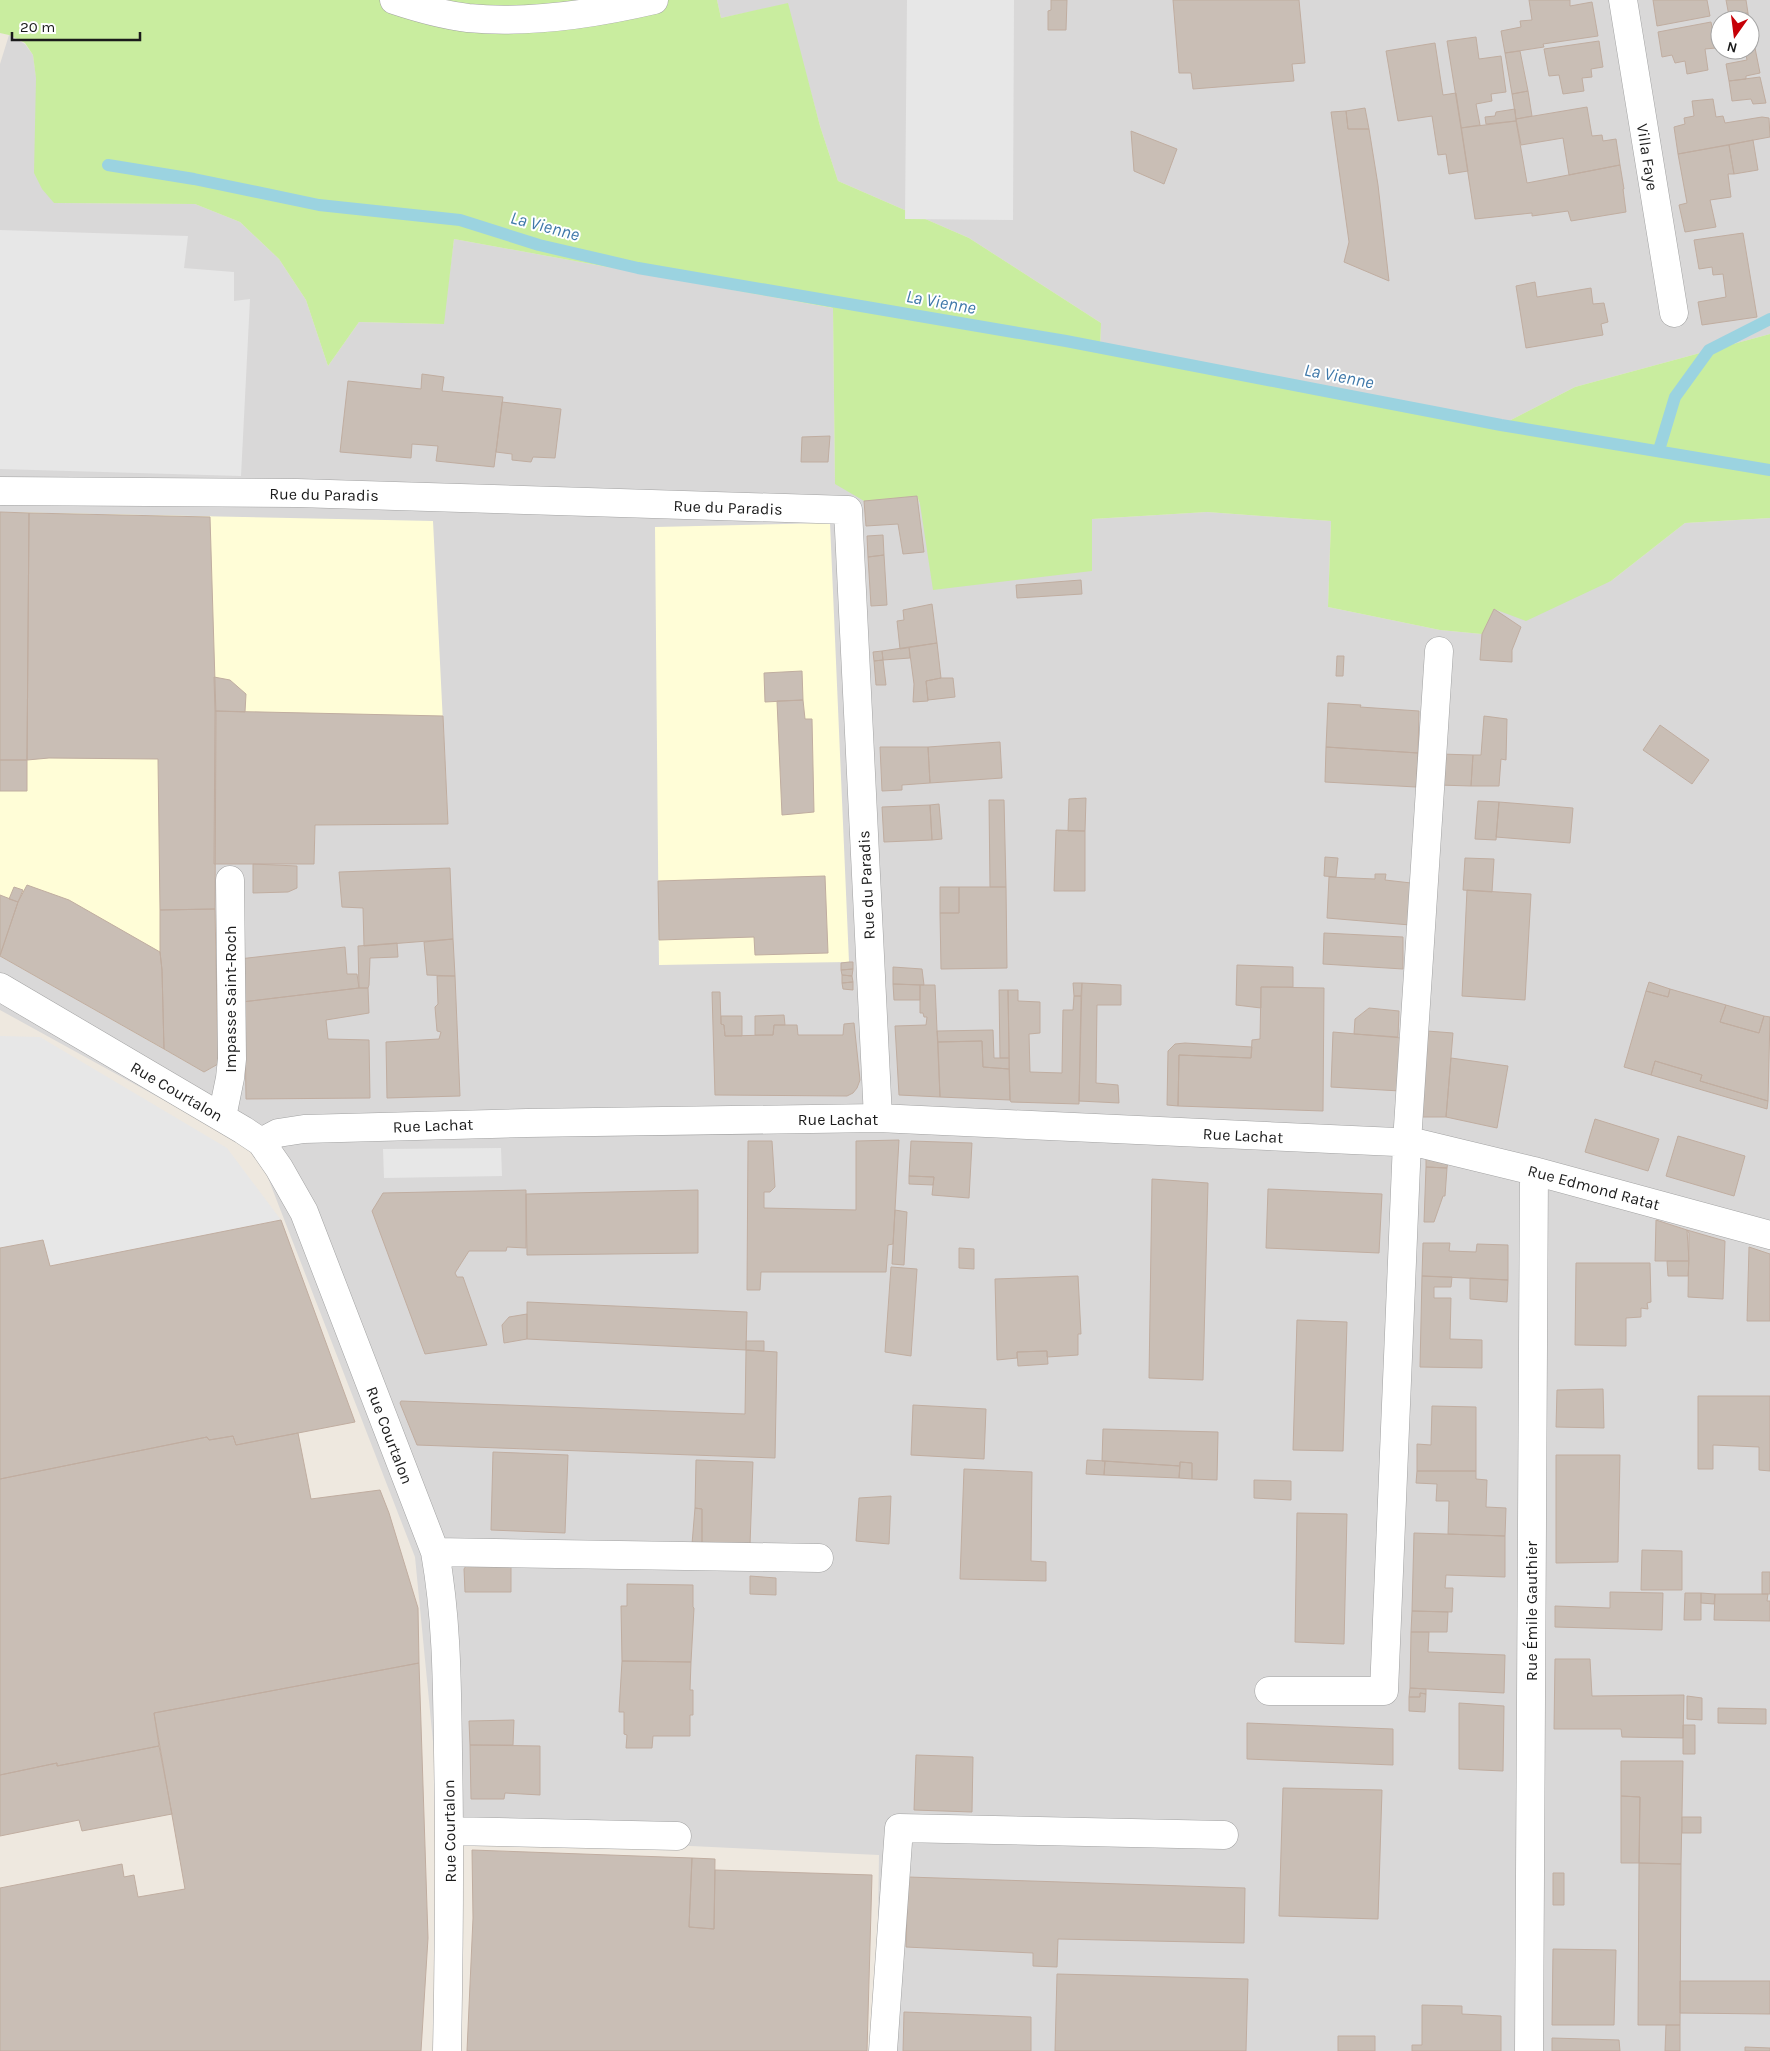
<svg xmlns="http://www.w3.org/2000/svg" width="1770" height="2051" font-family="Karla,sans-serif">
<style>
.residential{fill:#d9d8d8;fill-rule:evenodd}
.education{fill:#fffdd7}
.grass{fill:#c9ed9f}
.parking{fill:#e7e7e7}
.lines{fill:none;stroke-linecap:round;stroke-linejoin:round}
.stream{stroke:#9bd3e0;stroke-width:12}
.building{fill:#c9beb5;stroke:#c0ada0}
.minor-casing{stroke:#a2a2a2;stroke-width:29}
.minor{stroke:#fff;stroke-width:28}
.labels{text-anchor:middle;stroke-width:4;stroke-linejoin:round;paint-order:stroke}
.street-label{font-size:16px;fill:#1b1b1b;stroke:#fff}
.water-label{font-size:18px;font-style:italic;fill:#3f78a9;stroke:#fff}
</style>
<rect width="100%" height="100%" fill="#eee8df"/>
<path class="residential" d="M717,0h1053v334l-195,53 -74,38 -401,-73 1,-29 -132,-85 -131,-57 -18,-55 -33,-122 -66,14zM1720,20h30v30h-30z
M9,35l16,9 8,11 21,148 141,1 45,18 39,37 27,41 22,66 31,-44 84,2 11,-85 379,69 2,176 82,12 3,8 172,15 115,-7 124,9 -3,86 112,23 42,4 12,-25 117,-28 74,-58 85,-5v1533h-894l3,-196 -437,-21 -27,-277 -157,-405 -258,-142v-946z"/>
<path class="education" d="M0,512l433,9 15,303 -133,1 -1,39h-100l4,200 -14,8 -204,-116z
M830,523l19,439 -190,3 -4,-438z"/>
<path class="grass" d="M0,0h717l4,18 67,-15 32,123 18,55 131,57 132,85 -1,29 401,73 74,-38 195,-53v184l-85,5 -74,58 -85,40 -32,-12 -12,25 -42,-4 -112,-23 3,-86 -124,-9 -115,7v52l-159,19 -13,-86 -3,-8 -53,5 -29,-17 -2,-176 -379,-69 -10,85 -85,-2 -31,44 -22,-66 -27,-41 -39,-37 -45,-18 -141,-1 -12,-14 -8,-16 2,-95 -3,-23 -8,-12 -16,-8 -9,-2z"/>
<path class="parking" d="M907,0h107l-1,220 -108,-1z
M0,230l188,6 -4,32 50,4v29l16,-2 -9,177 -241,-7z
M0,1036l40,1 187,111 54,72 -231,46 -7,-26 -43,8z
M501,1148l1,28 -118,2 -1,-29z"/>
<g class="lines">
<path class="stream" d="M108,165l86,14 125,26 141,15 79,25 99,23 428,73 435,84 269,45
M1659,450l16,-53 34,-47 61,-31"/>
</g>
<path class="building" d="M1051,0h16l-1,30h-18v-19l3,-1z
M1173,0h126l6,63 -13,1 2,17 -101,8 -2,-16h-12z
M1529,0h41v6l22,-4 6,34 -55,8 1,3 -39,6 -4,-22 20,-4 -1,-6 12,-1z
M1653,0h54l3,16 -53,10z
M1726,0h20l2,13 -19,3z
M1748,13l1,7h-18l-1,-4z
M1711,22l5,26 -11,1 3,21 -21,4 -2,-13 -10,2 -3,-8 -10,2 -4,-25z
M1750,23l10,50 -14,3v3l-17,2 -3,-17 21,-4 -2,-10h5z
M1476,37l3,22 22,-3 5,36 -15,2 1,7 -16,3 4,21 -19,3 -14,-87z
M1599,41l4,26 -12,2 1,8 -10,1 2,13 -21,3 -4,-19 -10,1 -5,-27z
M1435,43l8,52 13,-2 12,78 -19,3 -3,-20 -8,1 -6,-39 -34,5 -12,-70z
M1520,51l8,40 -16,3 -7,-41z
M1760,77l6,26 -13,1 -2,-5 -19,2 -3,-20z
M1528,91l4,25 -16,3 -4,-25z
M1713,99l3,18 7,-1 2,7 37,-6 7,1 1,19 -92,17 -4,-27 11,-3 -1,-6 10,-2 -2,-15z
M1587,107l5,29 10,-1 1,6 13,-2 4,26 -51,10 -6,-37 -42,7 -5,-26z
M1365,108l4,21h-21l-2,-18z
M1515,109l1,12 -30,3 -1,-7 10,-1 1,-4z
M1346,111l2,18h21l9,56 11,96 -45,-19 5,-20 -18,-130z
M1516,121l11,62 93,-18 4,24h-1l3,23 -55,9 -3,-10 -36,5v-3l-57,6 -14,-91z
M1131,131l46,18 -13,35 -30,-13z
M1753,140l5,30 -24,4 -5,-29z
M1729,145l5,29h-6l3,23 -21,3 6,27 -31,5 -6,-27 8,-2 -9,-49z
M1743,233l14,84 -55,8 -4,-23 28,-5 -3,-23 -10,1 -1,-8 -13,2 -5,-29z
M1535,282l2,15 54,-9 2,16 11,-1 4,19 -7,2 2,11 -77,13 -10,-62z
M422,374l22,3 -2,14 61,6 -9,70 -58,-6 2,-15 -26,-2 -1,14 -71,-6 8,-71 73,8z
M502,402l59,7 -6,49 -22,-1 -2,5 -19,-2v-6l-16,-2z
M830,436l-2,26h-27l1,-25z
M917,496l7,56 -21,2 -5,-30 -32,2 -2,-25z
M0,512l29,1 -2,247h-27z
M29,513l181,4 6,198 -1,194 -55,1 -2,-151 -109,-1 -22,2z
M883,535l1,20 -16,2 -1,-21z
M884,555l3,50 -16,1 -3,-49z
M1081,580l1,14 -65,4 -1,-13z
M932,604l5,39 -37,6 -3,-28 7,-1 -1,-10z
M1494,609l27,18 -9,23v12l-32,-2 2,-26z
M937,643l4,35 -15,3 2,20 -15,1 1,-18 -5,-37z
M909,647l1,11 -27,2 -1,-9z
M882,651l1,9 -9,1 -1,-9z
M1337,656h7l-1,20h-7z
M883,660l3,25h-10l-2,-24z
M802,671l1,29 -38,2 -1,-29z
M214,677l16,3 16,14 -1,18 -30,-1z
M941,678h12l2,19 -27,3 -2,-19z
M803,700l2,19h7l2,93 -32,3 -5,-114z
M1328,703l33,2 -1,2 59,4 -1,42 -92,-6z
M215,711l228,5 5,108 -133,1 -1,39h-100z
M1484,716l23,3 -1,41 -5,-1 -2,27h-28l2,-31h8z
M1660,725l49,35 -17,24 -49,-34z
M1000,742l2,36 -72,5 -2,-36z
M880,747h48l2,36 -28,2v5l-20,1z
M1326,747l92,6 -2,34 -91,-5z
M1440,754l33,1 -2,31 -32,-1z
M0,760h27v31h-27z
M1086,798l-1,33h-17l1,-32z
M989,800h15l2,87h-16z
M1478,801l21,1 -3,38 -21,-1z
M1499,802l74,6 -3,35 -74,-6z
M939,804l3,35 -10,1 -2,-35z
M930,805l2,35 -48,2 -2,-35z
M1056,830l29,1v60h-31z
M1325,857l13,1 -2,19 -12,-1z
M1465,858l29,1 -2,33 -29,-2z
M253,864l44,2v22l-9,4 -35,1z
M450,868l3,71 -89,7 -1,-38 -21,-1 -3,-35z
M1375,874h11l-1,6 26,3 -1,42 -83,-7 2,-41 46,2z
M825,876l3,77 -73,2 -1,-18 -95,3 -1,-59z
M27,885l42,15 91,52 2,18 2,79 -164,-93 18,-54z
M14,887l9,3 -5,12 -9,-3z
M940,887h19v26h-19z
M959,887h47l1,81 -66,1 -1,-56h19z
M1467,890l64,4 -6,106 -63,-4z
M0,895l18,7 -18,53z
M215,909l3,155 -14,8 -40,-23 -2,-79 -2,-18v-42z
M1324,933l79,4v32l-80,-5z
M453,939l2,37 -28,-1 -3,-33z
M397,943l1,14 -28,1 -1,27 -1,3h-9l-1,-42z
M345,947l2,27h10l2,14 -117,14 -3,-43z
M849,962h4v7l-12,1v-7z
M1237,965l56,2v20h-32v21l-25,-3z
M893,967l29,2 2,16 -31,-1z
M853,969l-1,7 -10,-1 -1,-5z
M842,975l10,1 1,6 -11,1z
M437,976h18l5,120 -73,2 -1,-56 53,-3 2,-7 -4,-1 -2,-24 3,-3z
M853,982v8l-10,-1 -1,-6z
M1649,982l21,7 -2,8 -22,-6z
M1073,983h9l-1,13h-7z
M1082,983l39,2v20h-24l-1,78 22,2 1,18 -40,-2z
M893,984l27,1v15h-26z
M920,985h15l5,112 -41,-2 -4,-69 31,-1 1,-8h-3l-1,-4h-3z
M1261,987l63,1 -1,123 -145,-5 1,-51 72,3 1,-18 8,-1z
M359,988h9l1,25 -43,7 2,19 41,1 1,58 -124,1 -1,-69 -3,-28z
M1670,989l56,16 -6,17 39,11 5,-17 6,1 -2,84 -68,-20 2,-6 -47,-14 -4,14 -27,-8 22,-76 22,6z
M999,990h9l1,68h-9z
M1008,990h10v11l22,1v31l-11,1 1,38 32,1 1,-63h10l1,-14h7l-2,108 -68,-2 -1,-2z
M712,992h8l1,32 3,1 1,11 48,-1 1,-10h23l1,10h45l1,-11 10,-1 6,57 -3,8 -4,5 -6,3 -132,-1z
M1726,1005l38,11 -5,17 -39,-11z
M1369,1008l30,3 -1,26 -44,-3 1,-15z
M784,1015l1,10h-11l-1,10h-18v-19z
M721,1016h21v20h-17l-1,-11 -3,-1z
M993,1030l1,28h15v11l-26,-2 -1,-26 -44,1 -1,-11z
M1427,1031l26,2 -7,84h-25z
M1333,1032l69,6 -2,53 -69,-4z
M982,1041l1,26 26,2 1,31 -70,-3 -2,-55z
M1185,1043l67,4 -1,11 -72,-3 -1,51 -11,-1 1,-54 7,-7z
M1451,1058l57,8 -11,62 -51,-11z
M1655,1061l47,14 -2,6 68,20 -1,8 -116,-34z
M1595,1119l64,20 -11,32 -63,-19z
M1678,1136l67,20 -11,40 -68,-20z
M899,1140l-6,104 -5,1 -2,27h-125l-1,18h-13l1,-149h24l3,46 -5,5h-6v16l92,2v-69z
M911,1141l61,2 -3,55 -37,-3 2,-18 -25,-1z
M1426,1157l22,3 -1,8 -21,-1z
M1426,1167l21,1 -2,28h-2l-9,26h-10z
M909,1176l25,1 -1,8 -24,-1z
M1152,1179l56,4 -5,197 -54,-2z
M1268,1189l114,5 -3,59 -113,-5z
M526,1190v58l-19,-1 -1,4h-37l-14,22 2,4h6l24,68 -62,9 -53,-143 11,-18z
M698,1190v63l-171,2 -1,-61z
M895,1210l12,2 -3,53 -12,-1z
M281,1220l74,202 -119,23 -3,-9 -24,4 -2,-3 -207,42v-231l43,-8 7,26z
M1656,1220l31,10 2,31h-34z
M1687,1230l38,11 -2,58 -35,-2 1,-64z
M1423,1243h27l-1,8 27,1 1,-8 31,1v35l-86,-4z
M1749,1247l21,7v67h-23z
M959,1248l15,1v20l-15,-1z
M1667,1261h22l-1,15h-20z
M1576,1263h74l1,39 -4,1 1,6 -7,-1v9l-15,1v28l-51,-1z
M891,1267l26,2 -6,87 -26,-4z
M1078,1276l3,58h-3v21l-31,2v-6l-30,1v6l-20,2 -2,-81z
M1422,1276l30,1 -1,10h-17v11h17l-1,41 32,1v28l-62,-1z
M1470,1278l38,2 -1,22 -37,-3z
M527,1302l220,10 -1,38 -219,-11z
M527,1314v25l-23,4 -2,-18 7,-8z
M1297,1320l50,2 -4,129 -50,-1z
M746,1341h18v10l-18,-1z
M746,1350l31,2 -2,106 -358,-13 -17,-42 1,-2 344,13z
M1047,1351l1,13 -30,2 -1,-14z
M1603,1389l1,39 -48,-1 1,-37z
M1698,1396h72v75l-11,-1v-23l-46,-2v24h-15z
M913,1405l73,4 -2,50 -73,-4z
M1432,1406l44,1v64h-59v-27l14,1z
M1103,1429l115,3 -1,48 -25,-1v-16l-12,-1v4l-78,-5z
M298,1433l13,66 69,-9 9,23 29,95 1,55 -265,50 5,33 -102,20v-3l-57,12v-296l207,-42 2,3 24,-4 3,9z
M493,1452l75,3 -3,78 -74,-3z
M1556,1455h64l-2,107 -62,1z
M696,1460l57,2 -3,83 -48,-1v-35l-7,-1z
M1087,1460l18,1 -1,14 -18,-1z
M1105,1461l75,5 -1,12 -75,-3z
M1180,1462l12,1v16l-13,-1z
M964,1469l68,3 -1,89 15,1v19l-86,-2z
M1417,1471h59v8l11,1 -1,27 20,1 -1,28 -57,-2 1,-33h-13l1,-17 -21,-1z
M1254,1480l37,1v19l-37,-2z
M891,1496l-2,48 -33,-3 3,-43z
M695,1508l7,1v35h-10z
M1297,1513l50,1 -3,130 -49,-2z
M1414,1533l91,3v41l-59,-2 -1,13h8l-1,24 -40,-1z
M1642,1550l40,1v39h-41z
M466,1566l45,1v25h-46l-1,-23z
M1762,1572h8v22h-8z
M750,1576l26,2v17l-26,-1z
M627,1584l66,1v22l1,1 -3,54 -69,-1 -1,-55h6z
M1610,1592l53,1 -1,37 -107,-3v-21l55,2z
M1685,1593h16v27h-17z
M1701,1593l14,1 -1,10 -13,-1z
M1715,1594h53l-1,7h3v20l-56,-1z
M1412,1611l36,1 -1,20h-36z
M1411,1632h18l-1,20 77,3 -1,38 -94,-5z
M1555,1659h35l2,37 92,-1 -1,43 -61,-1 -1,-8h-67z
M622,1661l69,1 -1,28h3v25h-3v21h-37l-1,12h-26l1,-13 -3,-1v-22h-5z
M419,1663l9,275 -7,113h-421v-163l122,-24 2,13 10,-2 4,22 47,-8 -31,-176z
M1410,1688l16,1v5l-6,-1v4h-11z
M1420,1693l6,1 -1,18 -16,-1v-14h11z
M1687,1696l15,2v22l-15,-1z
M1459,1703l45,3 -1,65 -44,-2z
M1718,1708l48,1v15l-48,-1z
M514,1720l-1,25h-43l-1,-24z
M1247,1723l146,6v36l-146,-6z
M1683,1725h12v29h-12z
M470,1745l70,1v49l-35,-2 -1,6h-33z
M159,1746l13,68 -90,17 -3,-11 -79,16v-61l57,-12v3z
M916,1755l57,2 -1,55 -58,-2z
M1621,1761h62l-2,103 -42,-1 1,-66 -19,-1z
M1283,1788l99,2 -4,129 -99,-3z
M1621,1796l19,1 -1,66h-18z
M1682,1817h19v16h-19z
M472,1850l220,8 -3,69 25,2 1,-59 157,5 -5,176h-400l6,-133z
M692,1858l23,1 -1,70 -25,-2z
M1639,1863l42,1 -1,161h-42z
M1553,1873h11v32h-11z
M908,1877l337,11 -1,55 -186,-4 -1,28 -24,-1v-13l-127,-6z
M1553,1949l63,1 -2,75h-62z
M1057,1974l191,5 -2,72h-191z
M1680,1981h90v33l-90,-1z
M1422,2005l40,1v8l39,2v35h-89v-6h10z
M904,2012l127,5v34h-128z
M1666,2025h14v26h-15z
M1338,2036h37v15h-37z
M1552,2038l67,2 1,11h-68z
M1745,2047l25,1v3h-25z"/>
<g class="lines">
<g class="minor-casing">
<path id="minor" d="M394,0c24,8 49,15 74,18 62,6 126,-4 186,-18
M1623,0l51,313
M0,491l297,2 551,17 30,608
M0,987l243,143 18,12 18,26 25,44 131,340c12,68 12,132 13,200 2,100 1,199 -1,299
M222,1117l8,-39 2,-19 -2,-179
M261,1142l17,-9 26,-4 223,-6 351,-5 540,25 116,28 236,64
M435,1552l384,6
M1269,1691h115l23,-549 32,-491
M450,1831l227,5
M883,2051l16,-223 325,7
M1529,2051l5,-880"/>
</g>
<use href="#minor" class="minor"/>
</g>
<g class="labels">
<g class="street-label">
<text transform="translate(1648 157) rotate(81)" y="6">Villa Faye</text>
<text transform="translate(324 494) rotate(1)" y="6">Rue du Paradis</text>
<text transform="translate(728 507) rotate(2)" y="6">Rue du Paradis</text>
<text transform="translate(866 885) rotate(-93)" y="6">Rue du Paradis</text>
<text transform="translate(230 999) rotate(-90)" y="6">Impasse Saint-Roch</text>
<text transform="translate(177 1091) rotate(30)" y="6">Rue Courtalon</text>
<text x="838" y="1125">Rue Lachat</text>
<text transform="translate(433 1125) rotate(-2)" y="6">Rue Lachat</text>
<text transform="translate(1243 1135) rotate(3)" y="6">Rue Lachat</text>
<text transform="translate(1594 1187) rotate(15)" y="6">Rue Edmond Ratat</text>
<text transform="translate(390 1435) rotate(69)" y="6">Rue Courtalon</text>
<text transform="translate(1531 1611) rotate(-90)" y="6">Rue Émile Gauthier</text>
<text transform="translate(449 1831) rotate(-91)" y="6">Rue Courtalon</text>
</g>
<g class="water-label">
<text transform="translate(545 226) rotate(15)" y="6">La Vienne</text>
<text transform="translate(941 302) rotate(10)" y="6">La Vienne</text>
<text transform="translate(1339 376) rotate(11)" y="6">La Vienne</text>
</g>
</g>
<g transform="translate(1735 35) rotate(194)"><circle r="24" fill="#ffffff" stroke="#a4a4a4"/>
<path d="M0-4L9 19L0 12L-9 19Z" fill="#c60007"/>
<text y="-8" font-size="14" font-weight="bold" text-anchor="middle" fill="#1b1b1b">N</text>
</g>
<path d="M12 32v8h128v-8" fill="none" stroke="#1b1b1b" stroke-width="2.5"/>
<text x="20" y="32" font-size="15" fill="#1b1b1b" stroke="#ffffff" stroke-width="4" paint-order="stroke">20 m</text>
</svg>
